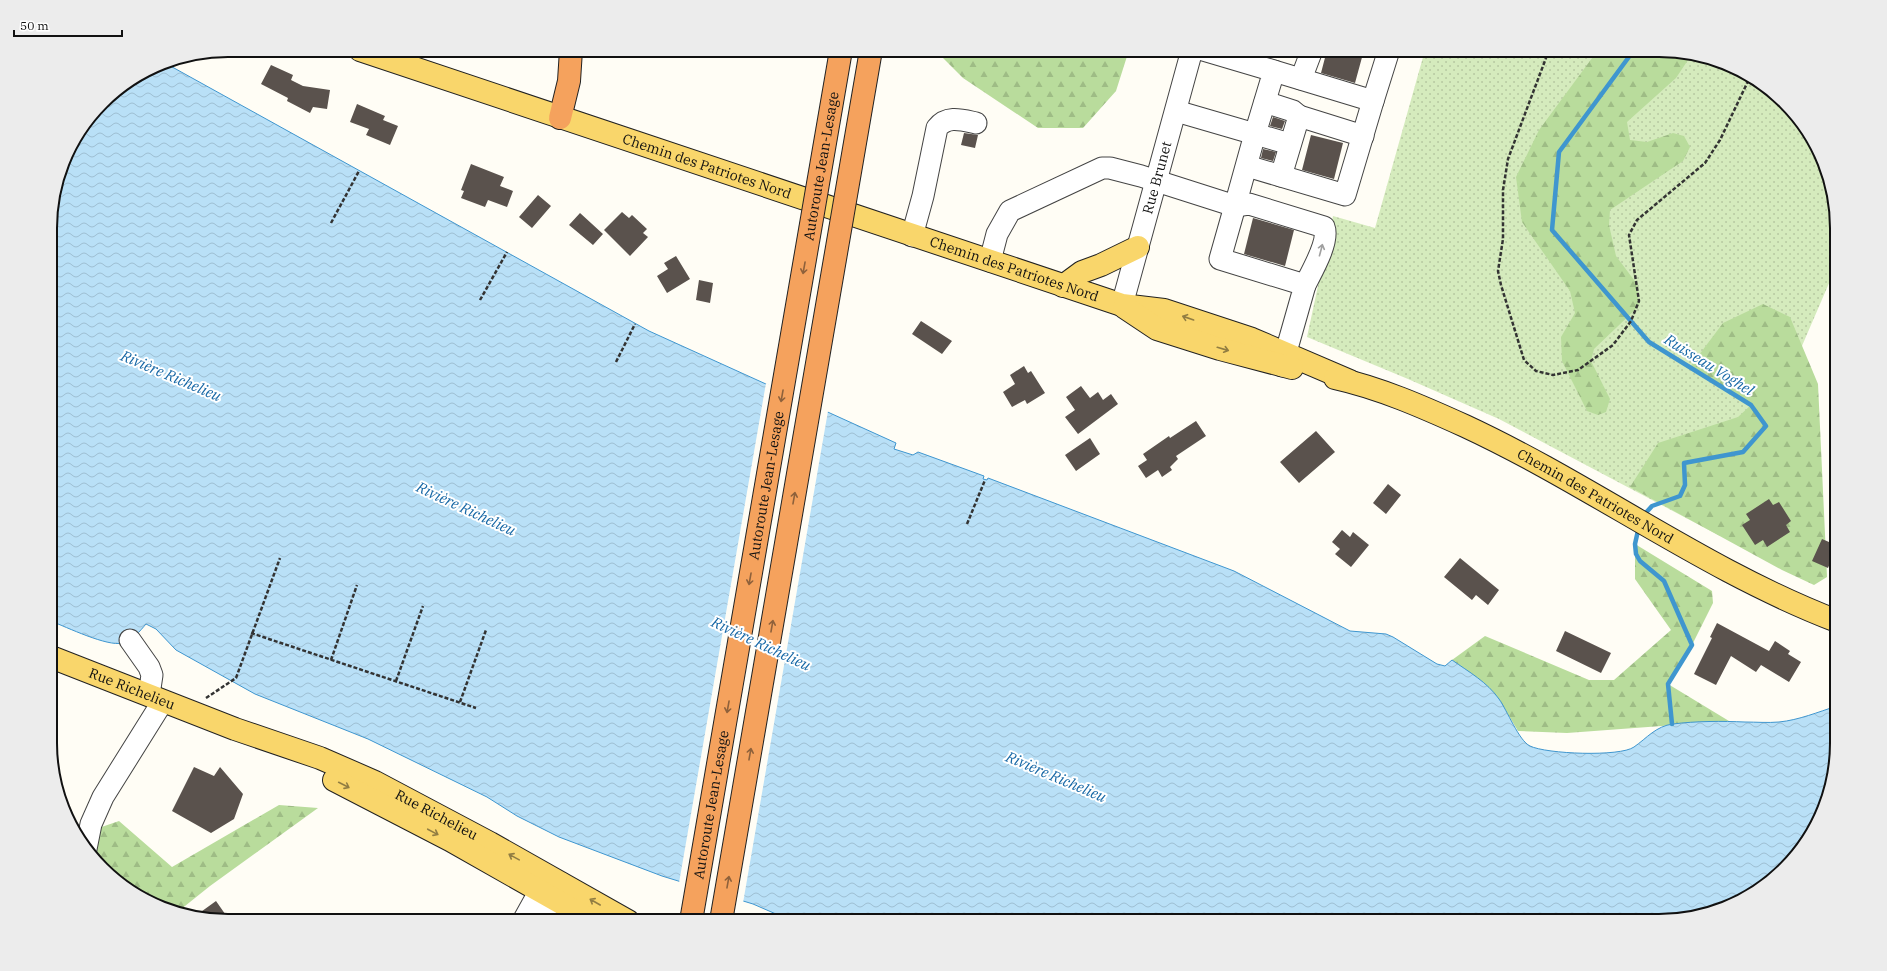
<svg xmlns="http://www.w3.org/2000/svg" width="1887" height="971" font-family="'IBM Plex Serif',serif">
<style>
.grass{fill:url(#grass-dots)}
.forest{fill:url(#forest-firs)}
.water{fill:url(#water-waves);stroke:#3f96cf}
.pier{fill:#fffdf5}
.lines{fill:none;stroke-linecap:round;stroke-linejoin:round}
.stream{stroke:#3f96cf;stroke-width:4.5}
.building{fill:#5a524d}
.minor-casing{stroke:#444;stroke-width:23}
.major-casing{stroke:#222;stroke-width:24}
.highway-casing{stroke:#222;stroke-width:24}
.path{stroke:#333;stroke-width:2.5;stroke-dasharray:4 2;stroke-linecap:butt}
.minor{stroke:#fff;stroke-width:21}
.major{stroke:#f9d66b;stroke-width:22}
.highway{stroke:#f5a25d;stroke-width:22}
.highway-bridge-casing{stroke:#222;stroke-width:24;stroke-linecap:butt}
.highway-bridge{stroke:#f5a25d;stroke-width:22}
.oneway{stroke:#a0a0a0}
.oneway2{stroke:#8e613b}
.oneway3{stroke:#917d42}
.labels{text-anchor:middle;stroke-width:4;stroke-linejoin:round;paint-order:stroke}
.street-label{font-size:14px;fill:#111;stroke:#fff}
.water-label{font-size:15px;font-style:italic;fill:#1768a6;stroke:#fff}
.rim{fill:none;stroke:#111;stroke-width:2}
</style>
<defs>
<pattern id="grass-dots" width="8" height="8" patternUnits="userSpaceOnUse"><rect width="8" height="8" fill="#d5ebbd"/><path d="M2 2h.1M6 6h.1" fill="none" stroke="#b6c8a1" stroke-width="1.8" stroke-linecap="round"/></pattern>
<pattern id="forest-firs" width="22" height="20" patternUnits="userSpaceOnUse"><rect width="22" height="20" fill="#b9dc9c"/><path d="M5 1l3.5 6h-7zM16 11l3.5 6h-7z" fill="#9ebc85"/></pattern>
<pattern id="water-waves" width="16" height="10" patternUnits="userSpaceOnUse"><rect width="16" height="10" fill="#b9e0f7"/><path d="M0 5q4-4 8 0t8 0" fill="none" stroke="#9ebfd3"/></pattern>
</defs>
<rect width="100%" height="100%" fill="#fffdf5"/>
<path class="grass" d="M1425,50h234l78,18 39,26 31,35 28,76 1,62 -116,269 -221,-117 -91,-40 -101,-42 26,-121 42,12z"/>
<path class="forest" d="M935,50h194l-13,41 -33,37h-45l-75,-50z
M1598,50h61l31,7 -14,21 -49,44 3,18 17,2 26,-9 11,3 6,11 -7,14 -73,49 -1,15 7,31 21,28 2,22 -45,43 -3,12 19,38 -4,13 -8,3 -11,-4 -25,-50 -1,-24 14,-24 -5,-22 -48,-69 -6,-45 23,-47z
M1763,304l27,13 28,67 9,193 -13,8 -32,-15 -152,-83 28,-44 80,-26 13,-12 -61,-38 33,-44z
M1635,544l77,47 1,12 -21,42 -24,39 61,37 -162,12 -49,-2 -9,-15 -57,-56 33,-24 104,44h25l57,-50 -36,-51z
M279,805l39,3 -108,78 -30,24 -30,-7 -63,-52 3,-20 29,-10 53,46z"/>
<path class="water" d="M160,63h5l484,268 247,112 -2,6 19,6 5,-3 66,24 -1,3 4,1 1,-2 246,93 116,60 36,3 7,3 44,27 8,2 7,-6c17,12 35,22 47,39 8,11 20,42 31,47 16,8 90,11 104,1 13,-9 22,-21 39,-23 23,-3 49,-3 72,-2 11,0 23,1 34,0 20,-2 39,-10 58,-16v37l-18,78 -26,39 -35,31 -42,21 -46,9h-878l-39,-17 -91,-28 -103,-39 -42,-21 -30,-19 -119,-58 -113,-45 -79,-44 -20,-21 -10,-5c-6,7 -14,17 -24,19 -14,4 -56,-16 -71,-22l-1,-404 19,-68 42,-55z"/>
<path class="pier" d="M766,383l62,28 -85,492 -64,-20z"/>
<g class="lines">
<path class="stream" d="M1634,50l-75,102 -7,78 97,112 102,63 15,21 -23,26 -59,11 1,22 -5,11 -28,10 -9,10
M1639,526l-4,18 1,10 4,7 24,20 28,64 -24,39 4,40"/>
</g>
<path class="building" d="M1327,50h37l-9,33 -34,-10z
M271,65l22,10 -2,5 12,6 27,4 -3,19 -14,-2 -3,6 -23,-12 1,-3 -27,-14z
M357,104l28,12 -2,4 15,6 -8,19 -24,-10 3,-6 -19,-7z
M1273,117l12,4 -3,8 -12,-3z
M964,133l14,2 -3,13 -14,-3z
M1311,135l32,8 -9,36 -32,-9z
M1263,149l13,3 -3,9 -12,-3z
M471,164l33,13 -4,9 13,5 -6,16 -19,-7 -3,7 -24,-9 3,-7 -3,-1z
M538,195l13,11 -19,22 -13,-11z
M622,212l7,6 3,-3 15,14 -4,4 5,4 -18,19 -26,-26z
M580,213l23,21 -10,11 -24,-20z
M1253,218l41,12 -9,36 -41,-12z
M676,256l14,23 -23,14 -10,-17 11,-7 -4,-6z
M699,280l14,3 -3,20 -14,-3z
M921,321l31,20 -10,13 -30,-20z
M1024,366l4,7 3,-2 14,22 -18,11 -2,-4 -13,7 -9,-15 12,-8 -5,-9z
M1081,386l9,12 8,-6 5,8 8,-6 7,10 -40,30 -13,-17 10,-7 -9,-13z
M1196,421l10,15 -30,20 2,3 -8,8 2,3 -10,7 -4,-7 -12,8 -8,-12 9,-6 -4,-6 26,-18 1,2z
M1316,431l19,21 -36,31 -19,-21z
M1090,438l10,16 -24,17 -11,-16z
M1388,484l13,11 -15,19 -13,-11z
M1769,499l4,6 6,-3 12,19 -5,4 4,7 -23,15 -4,-7 -8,5 -13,-20 8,-5 -4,-6z
M1342,530l8,7 3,-5 16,13 -18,22 -16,-13 5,-5 -8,-7z
M1822,539l14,6v5l-8,18 -16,-7z
M1460,558l39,32 -11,15 -12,-10 -4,5 -28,-23z
M1717,623l52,28 6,-10 15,10 -2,3 13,8 -12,20 -28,-17 -5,7 -25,-16 -15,29 -22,-11 18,-36 -2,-1z
M1565,631l46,22 -10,20 -45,-22z
M194,767l20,9 6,-9 23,27 -9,25 -23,14 -39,-22z
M216,901l14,20 -32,-7z"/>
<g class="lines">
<g class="minor-casing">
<g id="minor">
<path d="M1203,50l71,21 -19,63 35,10"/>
<path d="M1301,79l11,-29"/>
<path d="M1373,101l16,-51"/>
<path d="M1265,102l28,9 6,5"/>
<path d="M1176,111l79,23 -20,72 14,-2 75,23c6,14 -13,46 -19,58"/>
<path d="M1247,166l98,29 28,-94 -99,-30"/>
<path d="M1281,176l18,-60 64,20"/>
<path d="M912,236l11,-40 14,-68c10,-13 25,-8 39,-5"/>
<path d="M990,261l7,-27 13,-23 92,-43h8l31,8 94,30 -15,53 85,26 -23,81"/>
<path id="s1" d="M1122,305l70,-255"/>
<path d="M130,640l19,27 3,8 -3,20"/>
<path d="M86,849l5,-25 12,-27 60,-96"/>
<path d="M523,921l25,-45"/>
<path d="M540,921l21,-38"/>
</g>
</g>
<g class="major-casing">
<g id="major">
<path id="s2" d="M360,50l762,255 42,5 88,29 98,42"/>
<path d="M1063,286l19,-14 19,-7 37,-18"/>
<path d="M1124,307l33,22 63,20 72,19"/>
<path id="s3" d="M1335,378c45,10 88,29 130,48 127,59 241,145 372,195"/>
<path id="s4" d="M51,657l184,72 85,29 55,24 115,61 138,78"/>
<path d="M334,780l116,60 143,81"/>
</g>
</g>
<g class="highway-casing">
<path id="highway" d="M560,118l9,-37 2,-31"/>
</g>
<path class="path" d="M1549,50l-41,109 -5,31v49l-5,32 3,14 23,75 12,11 17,4 25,-5 35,-25 18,-24 8,-20 -10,-66 8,-15 68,-57 15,-23 30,-63
M331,223l28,-52
M480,300l27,-48
M616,362l19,-38
M967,524l18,-44
M251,633l225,75
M331,660l26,-75
M396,681l27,-75
M206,698l30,-20 44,-120
M460,702l26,-72"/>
<use href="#minor" class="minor"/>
<use href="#major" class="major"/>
<use href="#highway" class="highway"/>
<g class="highway-bridge-casing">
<g id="highway-bridge">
<path id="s5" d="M691,921l150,-871"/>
<path d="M721,921l150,-871"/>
</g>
</g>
<use href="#highway-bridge" class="highway-bridge"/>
</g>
<defs><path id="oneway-shaft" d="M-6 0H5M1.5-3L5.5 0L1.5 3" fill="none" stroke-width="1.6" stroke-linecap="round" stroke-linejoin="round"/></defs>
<use class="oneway" href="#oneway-shaft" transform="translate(1321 250) rotate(-75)"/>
<g class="oneway2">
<use href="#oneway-shaft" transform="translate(804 268) rotate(100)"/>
<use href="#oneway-shaft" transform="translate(782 396) rotate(100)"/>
<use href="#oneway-shaft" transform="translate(794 498) rotate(-80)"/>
<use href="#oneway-shaft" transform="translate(750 579) rotate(100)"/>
<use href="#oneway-shaft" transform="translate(772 626) rotate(-80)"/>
<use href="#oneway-shaft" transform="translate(728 707) rotate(100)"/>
<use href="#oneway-shaft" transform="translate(750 754) rotate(-80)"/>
<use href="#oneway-shaft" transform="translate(728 882) rotate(-80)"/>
</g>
<g class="oneway3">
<use href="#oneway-shaft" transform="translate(1188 318) rotate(-161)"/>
<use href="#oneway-shaft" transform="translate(1223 349) rotate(16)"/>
<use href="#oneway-shaft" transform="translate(344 785) rotate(27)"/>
<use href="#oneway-shaft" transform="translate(433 832) rotate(28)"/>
<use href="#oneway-shaft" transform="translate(514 857) rotate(-151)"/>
<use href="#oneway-shaft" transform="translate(595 902) rotate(-150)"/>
</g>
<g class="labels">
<g class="street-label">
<text dy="5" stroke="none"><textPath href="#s5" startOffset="766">Autoroute Jean-Lesage</textPath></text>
<text dy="5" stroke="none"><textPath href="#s2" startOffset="366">Chemin des Patriotes Nord</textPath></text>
<text dy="5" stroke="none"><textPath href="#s1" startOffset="132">Rue Brunet</textPath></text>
<text dy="5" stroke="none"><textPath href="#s2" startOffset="690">Chemin des Patriotes Nord</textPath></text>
<text dy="5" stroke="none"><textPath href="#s5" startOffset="442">Autoroute Jean-Lesage</textPath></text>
<text dy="5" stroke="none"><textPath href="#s3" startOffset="287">Chemin des Patriotes Nord</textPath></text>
<text dy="5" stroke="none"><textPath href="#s4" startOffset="87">Rue Richelieu</textPath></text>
<text dy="5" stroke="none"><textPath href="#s5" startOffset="118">Autoroute Jean-Lesage</textPath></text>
<text dy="5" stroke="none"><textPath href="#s4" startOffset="417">Rue Richelieu</textPath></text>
</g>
<g class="water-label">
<text transform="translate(1709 365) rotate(32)" y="5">Ruisseau Voghel</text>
<text transform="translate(171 376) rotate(23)" y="5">Rivière Richelieu</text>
<text transform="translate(466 509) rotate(25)" y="5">Rivière Richelieu</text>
<text transform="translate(761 644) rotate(25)" y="5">Rivière Richelieu</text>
<text transform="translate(1056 777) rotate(23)" y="5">Rivière Richelieu</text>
</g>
</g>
<path d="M0 0H1887V971H0ZM228 57H1659A171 171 0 0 1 1830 228V743A171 171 0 0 1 1659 914H228A171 171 0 0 1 57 743V228A171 171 0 0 1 228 57Z" fill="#ececec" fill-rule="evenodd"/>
<path class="rim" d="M228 57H1659A171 171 0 0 1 1830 228V743A171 171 0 0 1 1659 914H228A171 171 0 0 1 57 743V228A171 171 0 0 1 228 57Z"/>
<path d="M14 30v6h108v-6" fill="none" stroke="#111111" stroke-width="2"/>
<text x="20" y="30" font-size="12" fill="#111111" stroke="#ffffff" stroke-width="3" paint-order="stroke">50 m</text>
</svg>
